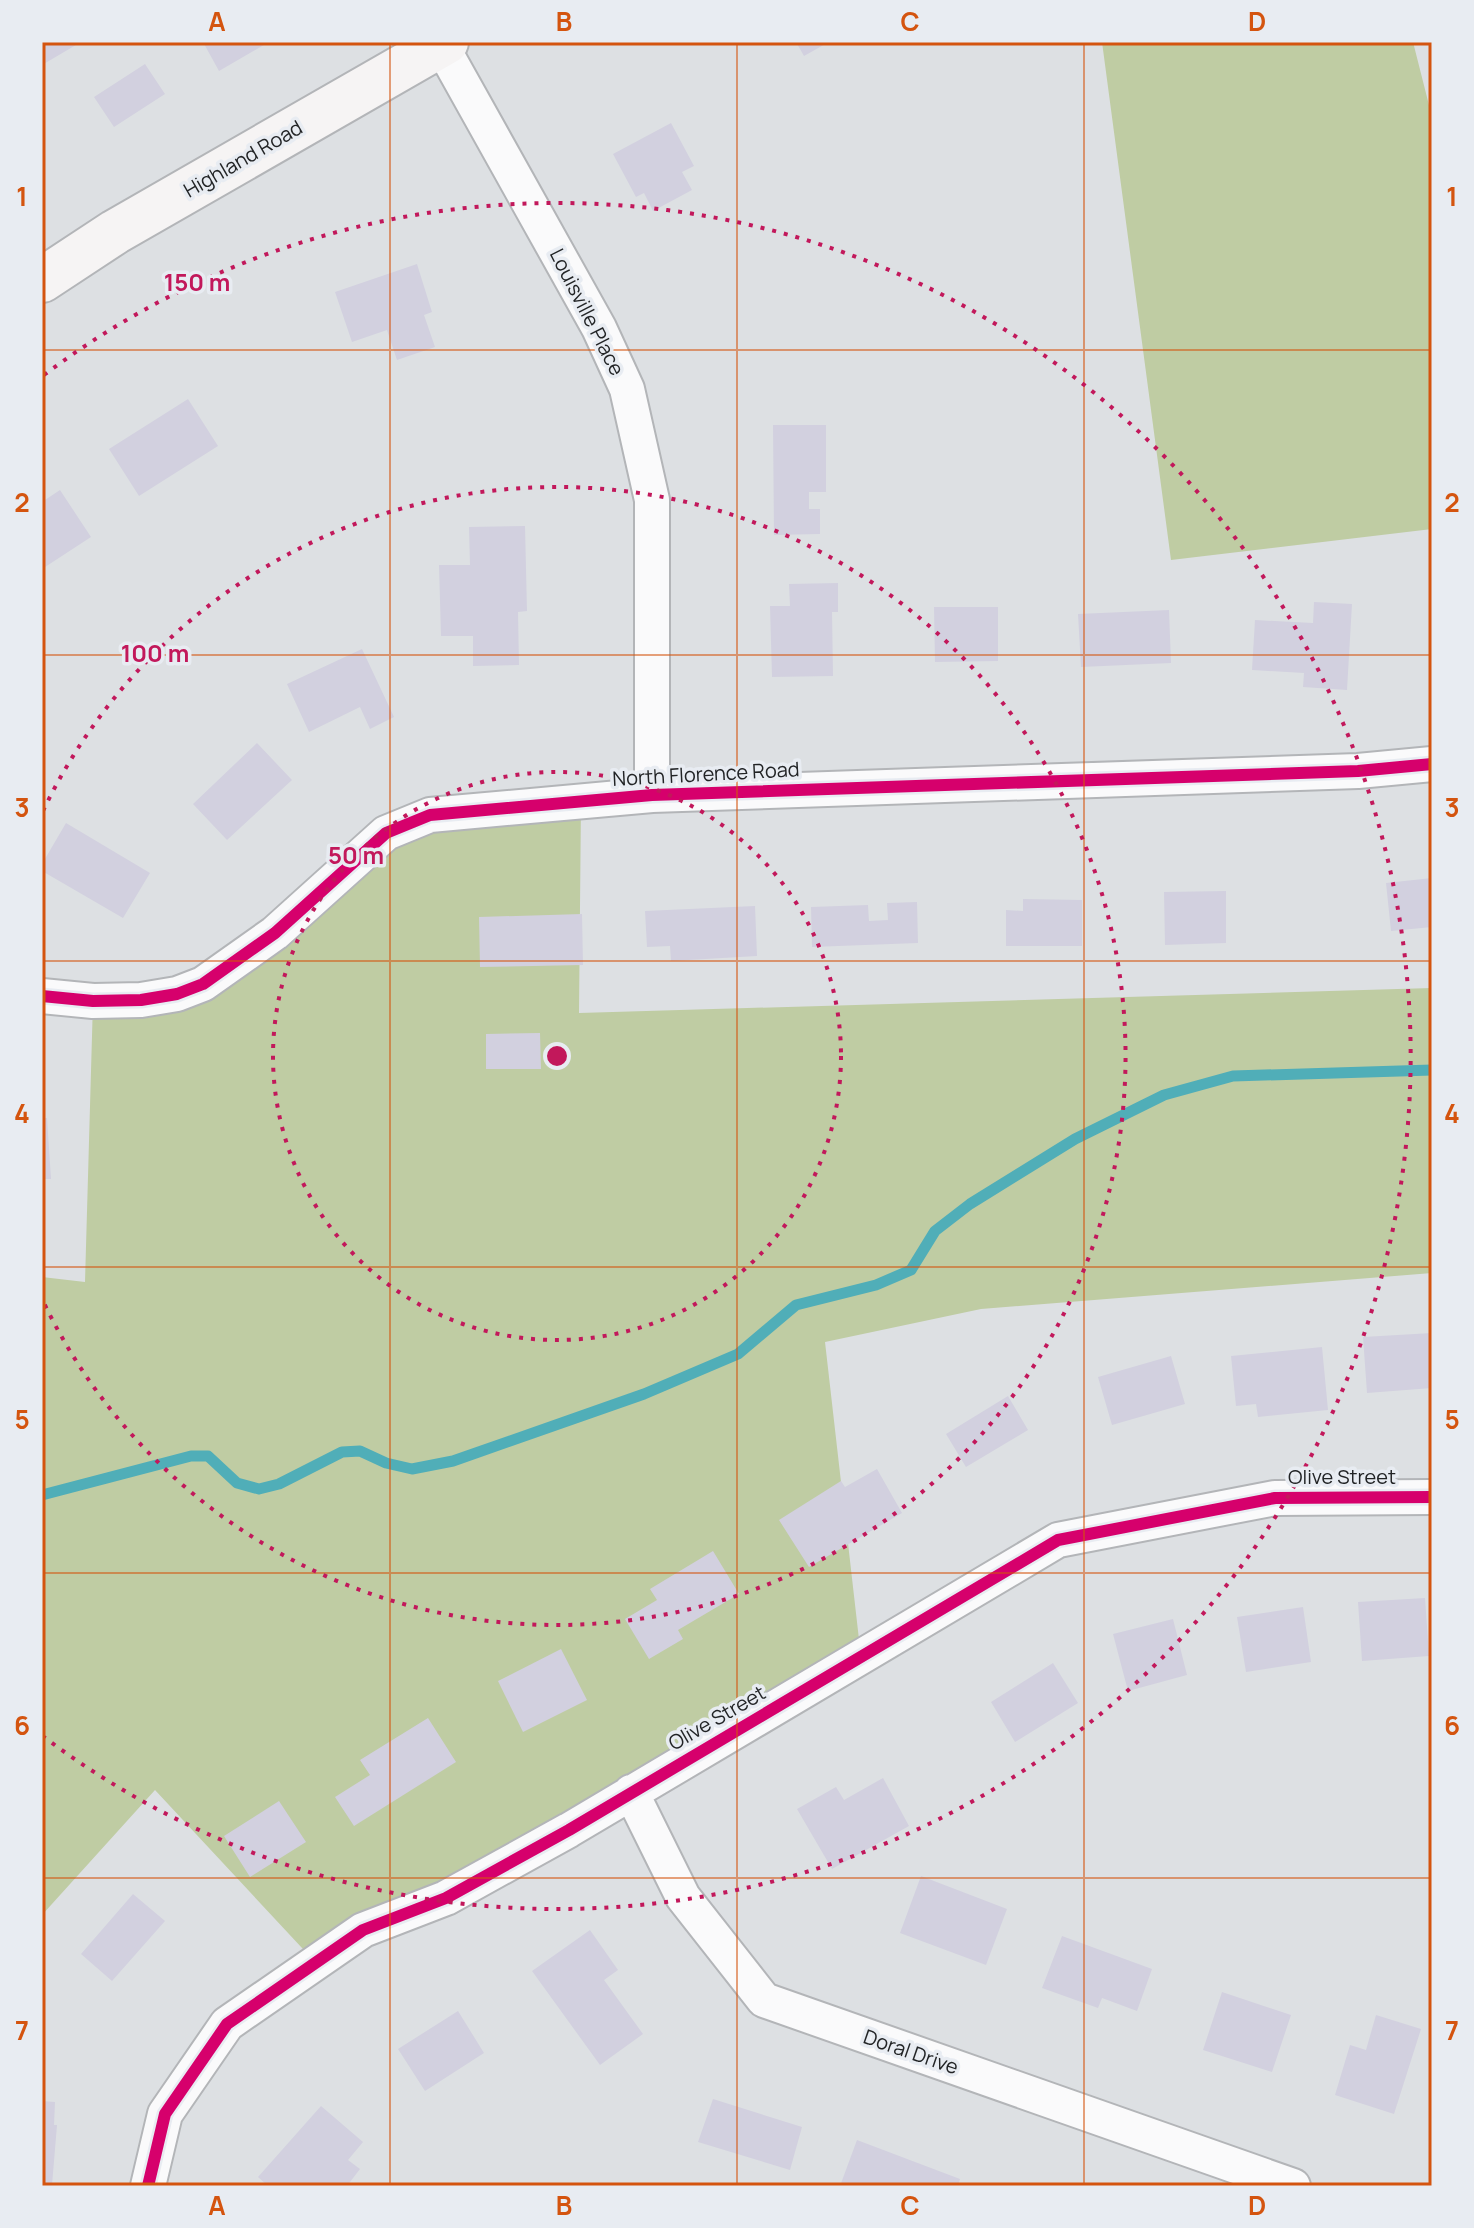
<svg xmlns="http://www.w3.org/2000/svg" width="1474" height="2228" font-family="Manrope,sans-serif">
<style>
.forest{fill:#bfcca3}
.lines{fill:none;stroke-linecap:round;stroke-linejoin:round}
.stream{stroke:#50aeb8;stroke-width:11}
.building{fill:#d2d0df}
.street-casing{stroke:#b3b5b8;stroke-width:38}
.secondary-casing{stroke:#b3b5b8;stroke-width:48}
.street{stroke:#fafafb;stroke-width:34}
.secondary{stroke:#f6f4f4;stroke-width:44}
.cycleway-casing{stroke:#e8ecf2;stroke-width:17}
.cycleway{stroke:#d6006c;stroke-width:12}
.grid{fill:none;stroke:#d4540f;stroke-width:2;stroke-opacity:0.55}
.ring{fill:none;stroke:#c2185b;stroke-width:4;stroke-dasharray:4 8}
.labels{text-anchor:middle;stroke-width:7;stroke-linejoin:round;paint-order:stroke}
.street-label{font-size:20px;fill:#222426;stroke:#e8ecf2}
.centre{fill:#c2185b;stroke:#e8ecf2;stroke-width:4}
.ring-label{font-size:24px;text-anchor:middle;font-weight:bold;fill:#c2185b;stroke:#e8ecf2;stroke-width:7;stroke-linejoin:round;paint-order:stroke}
.neatline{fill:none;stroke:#d4540f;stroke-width:3}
.grid-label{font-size:26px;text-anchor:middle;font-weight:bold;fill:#d4540f}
</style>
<rect width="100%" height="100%" fill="#dde0e3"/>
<path class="forest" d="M1102,42h311l19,75v412l-261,31z
M581,801l-2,212 853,-25v285l-451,36 -156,33 36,315 -545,306 -161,-173 -113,125v-638l43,5 8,-281 84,-7 209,-161z"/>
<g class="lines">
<path class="stream" d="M42,1495l149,-39h17l29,27 22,6 20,-5 63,-32 18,-1 26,12 26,6 41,-8 191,-67 94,-40 58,-49 80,-20 35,-15 24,-39 35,-27 105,-65 89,-44 69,-19 199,-6"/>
</g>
<path class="building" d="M42,42h39l-39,23z
M203,42h66l-50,29z
M796,42h33l-25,14z
M145,64l20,30 -51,33 -20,-30z
M671,123l23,43 -12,6 10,18 -39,21 -9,-18 -8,4 -23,-43z
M417,264l15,48 -8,3 11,32 -38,13 -10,-30 -35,12 -17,-50z
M188,399l30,47 -79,50 -30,-47z
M773,425h53v67h-17v17h11v25l-46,1z
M60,490l31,47 -49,32v-67z
M525,526l2,85 -9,1 1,53 -46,1v-30h-32l-2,-71h31l-1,-38z
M838,583v29h-6l1,64 -61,1 -2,-71h20l-1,-22z
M1314,602l38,2 -5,86 -44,-3 1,-14 -52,-3 3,-50 58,3z
M934,607h64v54l-63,1z
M1169,610l2,53 -90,4 -3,-53z
M362,649l32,68 -24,12 -10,-22 -51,25 -22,-48z
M257,743l35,37 -65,60 -34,-36z
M66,823l84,50 -27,45 -81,-47v-7z
M1432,878v49l-41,4 -5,-48z
M1226,891v52l-61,2 -1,-53z
M1023,899l59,1v46h-76v-36l17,1z
M917,902l1,41 -106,4 -1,-40 57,-2 1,16 19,-1 -1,-17z
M755,906l2,50 -86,5 -1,-15 -23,1 -2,-36z
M582,914l1,51 -103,2 -1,-50z
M540,1033l1,36h-55v-35z
M42,1118h5l4,61h-9z
M1432,1333v55l-65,5 -4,-56z
M1322,1347l6,63 -70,7 -2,-13 -20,2 -5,-50z
M1171,1356l14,48 -73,21 -14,-48z
M1008,1396l20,34 -62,37 -20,-33z
M877,1469l25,44 -93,54 -30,-47 62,-39 4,6z
M713,1551l26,43 -61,36 5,9 -34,20 -24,-40 32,-19 -7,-11z
M1425,1598l4,58 -67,5 -4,-59z
M1303,1607l8,55 -65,10 -9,-55z
M1173,1619l14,56 -59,16 -15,-57z
M561,1649l26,51 -64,32 -25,-51z
M1053,1663l25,40 -63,39 -24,-40z
M428,1718l28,44 -102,64 -19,-29 35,-22 -10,-15z
M883,1778l26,48 -77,43 -35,-60 39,-22 8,13z
M279,1801l27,41 -56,35 -26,-41z
M921,1876l86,33 -21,56 -86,-32z
M133,1894l32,27 -53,60 -31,-27z
M590,1930l28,40 -14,10 39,54 -43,31 -68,-94z
M1062,1936l90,33 -15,42 -35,-13 -4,10 -56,-20z
M1222,1992l69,23 -19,57 -69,-22z
M458,2011l26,42 -59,38 -27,-42z
M1376,2015l45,14 -27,85 -59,-19 15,-50 16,5z
M713,2099l89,28 -12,43 -92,-28z
M42,2101l13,1 -1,23h3l-5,60 -10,-1z
M321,2106l42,36 -15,18 12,9 -13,17h-79l-10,-9z
M857,2140l103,39 -2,7h-118z"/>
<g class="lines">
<g class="street-casing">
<path id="street" d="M441,45l158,283 28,61 25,111v295
M42,996l51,5 48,-1 36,-6 26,-10 72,-51 111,-100 44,-18 222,-20 706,-24 74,-7
M631,1792l52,105 81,103 529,186
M148,2186l17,-72 62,-90 136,-94 83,-32 123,-68 489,-290 217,-42 157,-1"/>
</g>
<g class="secondary-casing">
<path id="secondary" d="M42,280l73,-48 331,-190"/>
</g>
<use href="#street" class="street"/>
<use href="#secondary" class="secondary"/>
<g class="cycleway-casing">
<path id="cycleway" d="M42,996l51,5 48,-1 36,-6 26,-10 72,-51 111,-100 44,-18 222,-20 706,-24 74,-7
M148,2186l17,-72 62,-90 136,-94 83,-32 123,-68 489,-290 217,-42 157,-1"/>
</g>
<use href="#cycleway" class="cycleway"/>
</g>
<path class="grid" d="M390,42v2144M737,42v2144M1084,42v2144M42,350h1390M42,655h1390M42,961h1390M42,1267h1390M42,1573h1390M42,1878h1390"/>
<g class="ring">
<circle cx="557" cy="1056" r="284"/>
<path d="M43 811A569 569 0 1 1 43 1301"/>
<path d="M44 375A853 853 0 1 1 44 1737"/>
</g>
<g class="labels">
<g class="street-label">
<text transform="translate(243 159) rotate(-30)" y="7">Highland Road</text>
<text transform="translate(587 312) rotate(63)" y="7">Louisville Place</text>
<text transform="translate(706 774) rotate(-3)" y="7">North Florence Road</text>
<text x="1342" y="1484">Olive Street</text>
<text transform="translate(717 1718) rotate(-30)" y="7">Olive Street</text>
<text transform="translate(911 2052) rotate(19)" y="7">Doral Drive</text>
</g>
</g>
<circle cx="557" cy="1056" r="12" class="centre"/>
<g class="ring-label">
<text x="197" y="291">150 m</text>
<text x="155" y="662">100 m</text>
<text x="356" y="864">50 m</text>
</g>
<rect width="1474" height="2228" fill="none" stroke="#e8ecf2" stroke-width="88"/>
<rect x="44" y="44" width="1386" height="2140" class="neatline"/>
<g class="grid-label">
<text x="217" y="31">A</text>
<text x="564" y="31">B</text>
<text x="910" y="31">C</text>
<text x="1257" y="31">D</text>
<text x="22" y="206">1</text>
<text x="1452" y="206">1</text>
<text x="22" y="512">2</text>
<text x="1452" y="512">2</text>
<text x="22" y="817">3</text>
<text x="1452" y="817">3</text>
<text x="22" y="1123">4</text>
<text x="1452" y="1123">4</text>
<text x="22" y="1429">5</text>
<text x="1452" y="1429">5</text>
<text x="22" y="1735">6</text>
<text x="1452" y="1735">6</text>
<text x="22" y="2040">7</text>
<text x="1452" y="2040">7</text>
<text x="217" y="2215">A</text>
<text x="564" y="2215">B</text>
<text x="910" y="2215">C</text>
<text x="1257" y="2215">D</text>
</g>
</svg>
